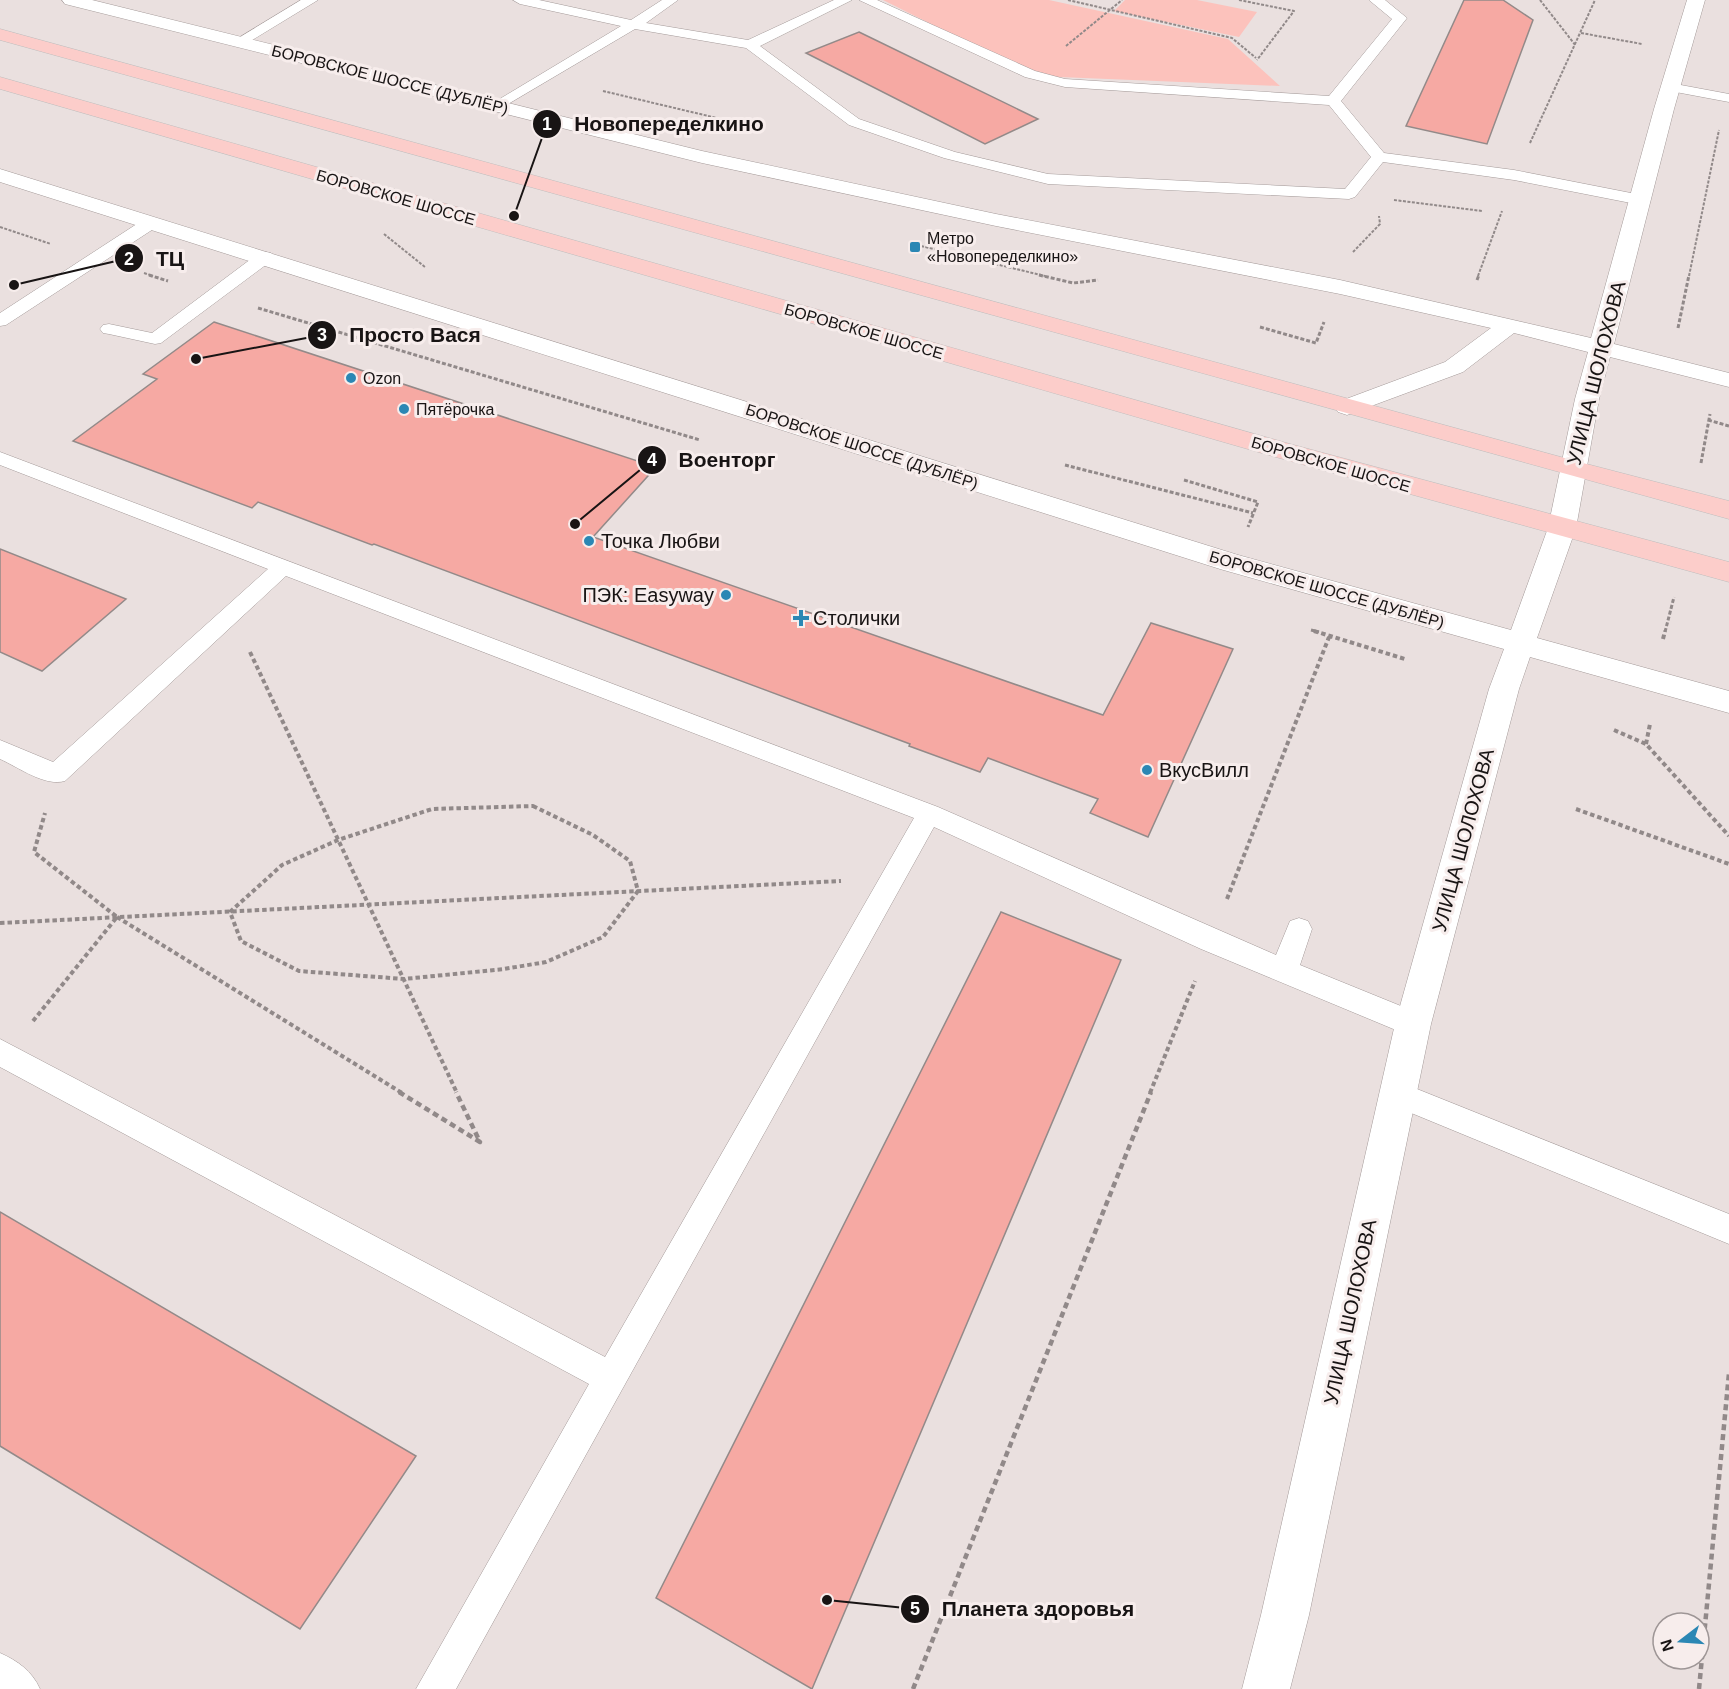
<svg xmlns="http://www.w3.org/2000/svg" width="1729" height="1689" font-family="Helvetica,sans-serif">
<style>
.green{fill:#fcc2bc}
.building{fill:#f6a9a3;stroke:#938a89;stroke-width:1.5}
.lines{fill:none;stroke-linecap:round;stroke-linejoin:round}
.service-casing{stroke:#a49a99;stroke-width:1}
.tertiary-casing{stroke:#a49a99;stroke-width:1}
.primary-casing{stroke:#bebdbd;stroke-width:1}
.path-far3{stroke:#918989;stroke-width:2;stroke-dasharray:3 1.5;stroke-linecap:butt}
.path-far2{stroke:#918989;stroke-width:3;stroke-dasharray:4 2;stroke-linecap:butt}
.path-far1{stroke:#918989;stroke-width:4;stroke-dasharray:4.5 3;stroke-linecap:butt}
.path{stroke:#918989;stroke-width:4.5;stroke-dasharray:6 4;stroke-linecap:butt}
.service{fill:#fff;fill-rule:evenodd}
.tertiary{fill:#fff;fill-rule:evenodd}
.primary{fill:#fccdca;fill-rule:evenodd}
.poi-dot{fill:#2b87b4;stroke:#f7edec;stroke-width:2}
.labels{text-anchor:middle;stroke-width:6;stroke-linejoin:round;paint-order:stroke}
.far-street-label{font-size:16px;fill:#181414;stroke:#f7edec}
.far-poi-label{font-size:16px;fill:#181414;stroke:#f7edec;text-anchor:start}
.street-label{font-size:20px;fill:#181414;stroke:#f7edec}
.poi-label{font-size:20px;fill:#181414;stroke:#f7edec;text-anchor:start}
.leader{fill:none;stroke:#181414;stroke-width:2}
.callout-dot{fill:#181414;stroke:#f7edec;stroke-width:2}
.mark-label{font-size:18px;text-anchor:middle;font-weight:bold;fill:#fff}
.callout-label{font-size:21px;text-anchor:middle;font-weight:bold;fill:#181414;stroke:#f7edec;stroke-width:6;stroke-linejoin:round;paint-order:stroke}
</style>
<rect width="100%" height="100%" fill="#eae0df"/>
<path class="green" d="M883,0h166l179,39 52,47 -245,-10z
M1125,0h72l60,12 -18,25 -125,-26z"/>
<path class="building" d="M1464,0h39l30,20 -46,124 -81,-18z
M859,32l179,87 -53,25 -179,-91z
M214,322l442,145 -63,70 510,178 48,-92 82,26 -85,188 -58,-24 8,-14 -110,-41 -8,14 -71,-26 1,-2 -536,-200 -2,1 -114,-43 -6,6 -179,-67 84,-62 -14,-5z
M0,549l126,50 -84,72 -42,-19z
M1001,912l120,48 -309,729 -156,-91z
M0,1212l416,244 -116,173 -300,-183z"/>
<g class="lines">
<g class="service-casing">
<path id="service" d="M301,0h17l-74,45 -5,1 -7,-4z
M513,0h26l92,20 31,-20h16l-32,23 102,17 86,-40h18l-92,46 99,73 96,33 93,22 297,15 26,-32 -42,-52 -264,-18 -40,-10 -166,-77h18l158,71 30,8 264,17 63,-77 -23,-19h16l22,18 -66,83 43,52 130,17 127,25 8,5 -8,5 -127,-25 -131,-18 -28,35 -6,2 -301,-15 -104,-26 -95,-33 -103,-77 -111,-19 -137,81 -7,-4 2,-3 128,-77 -101,-22z
M1670,83l59,11v8l-64,-12 -2,-3 2,-3z
M152,217l8,5 -2,4 -152,99 -6,1v-13l146,-95z
M265,252l6,1 3,4 -3,4 -110,82 -6,1 -46,-10 -6,-1 -3,-4 3,-4 6,-1 43,9 107,-80z
M0,452l938,355 338,148 14,-34 9,-3 9,3 4,8 -12,36 123,50 4,9 -4,9 -10,3 -10,-3 -202,-84 -267,-122 -478,862h-40l173,-305 -589,-317v-28l605,318 309,-539 -628,-242 -221,205c-20,6 -47,-14 -65,-22v-19l53,22 215,-193 -268,-104z
M1397,1081l332,133v30l-342,-141 -5,-9 5,-9z
M0,1653c18,8 32,18 40,36h-40z"/>
</g>
<g class="tertiary-casing">
<path id="tertiary" d="M62,0h30l610,151 294,63 344,66 251,58 63,-229 33,-109h18l-31,109 -60,235 115,29v14l-119,-30 -11,42 -23,129 -39,110 192,53v22l-199,-56 -11,32 -88,335 -122,591 -19,74h-48l19,-74 134,-591 94,-335 15,-40 -284,-80 -1220,-387v-13l1238,386 273,75 37,-102 27,-129 13,-47 -74,-19 -51,39 -116,43 -9,-3 -3,-5 3,-5 107,-40 46,-34 -151,-34 -344,-68 -294,-63 -637,-159z"/>
</g>
<g class="primary-casing">
<path id="primary" d="M0,29l1579,433 150,39v18l-1729,-479z
M0,77l1290,367 439,118v20l-457,-126 -1272,-367z"/>
</g>
<path class="path-far3" d="M1068,0l164,38 24,20
M1239,0l55,11 -37,49
M1540,0l36,46
M1581,33l61,11
M1066,46l56,-46
M603,91l156,37
M1530,143l65,-143
M1394,200l88,11
M0,227l51,17
M384,234l41,33
M921,246l124,30
M1353,252l27,-28 -1,-8
M144,273l9,3
M1478,276l24,-65
M1689,276l30,-146"/>
<path class="path-far2" d="M149,275l19,6
M1039,275l34,8 25,-3
M1477,280l2,-5
M258,308l442,132
M1260,327l56,16 8,-21
M1678,328l11,-53
M1708,420l21,6
M1701,463l9,-49
M1065,465l188,48
M1184,480l74,22 -10,25
M1311,630l8,2
M1665,632l9,-35"/>
<path class="path-far1" d="M1314,631l91,28
M1663,639l2,-8
M250,652l207,441
M1614,730l32,14 83,92
M1646,744l4,-20
M533,806l60,29 37,26 8,30 -35,46 -57,25 -42,7 -100,10 -105,-8 -58,-30 -11,-29 52,-47 56,-25 94,-31z
M1576,809l153,55
M1227,899l102,-262
M117,917l285,176
M0,923l841,-42
M33,1021l84,-104 -83,-65 11,-39
M1150,1093l45,-112"/>
<path class="path" d="M399,1092l81,50 -24,-50
M913,1689l238,-597
M1699,1689l30,-316"/>
<use href="#service" class="service"/>
<use href="#tertiary" class="tertiary"/>
<use href="#primary" class="primary"/>
</g>
<g class="poi-dot">
<rect x="909" y="241" width="12" height="12" rx="3"/>
<circle cx="351" cy="378" r="6"/>
<circle cx="404" cy="409" r="6"/>
<circle cx="589" cy="541" r="6"/>
<circle cx="726" cy="595" r="6"/>
<path d="M798 609h6v6h6v6h-6v6h-6v-6h-6v-6h6z"/>
<circle cx="1147" cy="770" r="6"/>
</g>
<g class="labels">
<g class="far-street-label">
<text transform="translate(390 79) rotate(14)" y="6">БОРОВСКОЕ ШОССЕ (ДУБЛЁР)</text>
<text transform="translate(396 197) rotate(16)" y="6">БОРОВСКОЕ ШОССЕ</text>
<text transform="translate(864 331) rotate(16)" y="6">БОРОВСКОЕ ШОССЕ</text>
<text transform="translate(862 446) rotate(18)" y="6">БОРОВСКОЕ ШОССЕ (ДУБЛЁР)</text>
<text transform="translate(1331 464) rotate(16)" y="6">БОРОВСКОЕ ШОССЕ</text>
<text transform="translate(1327 589) rotate(16)" y="6">БОРОВСКОЕ ШОССЕ (ДУБЛЁР)</text>
</g>
<g class="far-poi-label">
<text x="927" y="244">Метро<tspan x="927" dy="18">«Новопеределкино»</tspan></text>
<text x="363" y="384">Ozon</text>
<text x="416" y="415">Пятёрочка</text>
</g>
<g class="street-label">
<text transform="translate(1596 373) rotate(-76)" y="7">УЛИЦА ШОЛОХОВА</text>
<text transform="translate(1463 840) rotate(-75)" y="7">УЛИЦА ШОЛОХОВА</text>
<text transform="translate(1350 1312) rotate(-78)" y="7">УЛИЦА ШОЛОХОВА</text>
</g>
<g class="poi-label">
<text x="601" y="548">Точка Любви</text>
<text x="714" y="602" text-anchor="end">ПЭК: Easyway</text>
<text x="813" y="625">Столички</text>
<text x="1159" y="777">ВкусВилл</text>
</g>
</g>
<path class="leader" d="M514 216L547 124M14 285L129 258M196 359L322 335M575 524L652 460M827 1600L915 1609"/>
<g class="callout-dot">
<circle cx="514" cy="216" r="6"/>
<circle cx="14" cy="285" r="6"/>
<circle cx="196" cy="359" r="6"/>
<circle cx="575" cy="524" r="6"/>
<circle cx="827" cy="1600" r="6"/>
<circle cx="547" cy="124" r="15"/>
<circle cx="129" cy="258" r="15"/>
<circle cx="322" cy="335" r="15"/>
<circle cx="652" cy="460" r="15"/>
<circle cx="915" cy="1609" r="15"/>
</g>
<g class="mark-label">
<text x="547" y="130">1</text>
<text x="129" y="265">2</text>
<text x="322" y="341">3</text>
<text x="652" y="466">4</text>
<text x="915" y="1615">5</text>
</g>
<g class="callout-label">
<text x="669" y="131">Новопеределкино</text>
<text x="170" y="266">ТЦ</text>
<text x="415" y="342">Просто Вася</text>
<text x="727" y="467">Военторг</text>
<text x="1038" y="1616">Планета здоровья</text>
</g>
<g transform="translate(1681 1641) rotate(253)"><circle r="28" fill="#f7edec" stroke="#9e9696" stroke-width="1.5"/>
<path d="M0-4.5L10 22L0 15L-10 22Z" fill="#2b87b4"/>
<text y="-9" font-size="16" font-weight="bold" text-anchor="middle" fill="#181414">N</text>
</g>
</svg>
